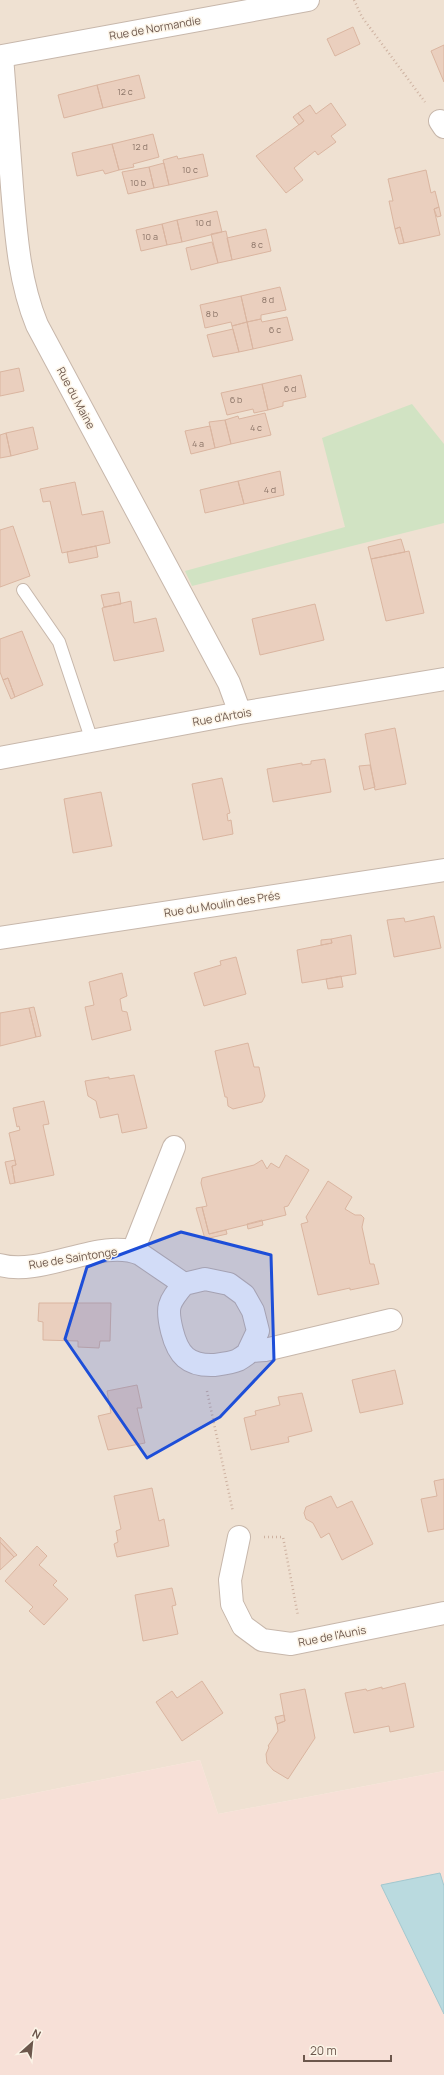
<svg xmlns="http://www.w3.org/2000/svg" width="444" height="2075" font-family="Manrope,sans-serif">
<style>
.residential{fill:#efe1d2}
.commercial{fill:#f7e0d7}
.green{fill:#d1e3c3}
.water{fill:#badadf;stroke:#a2c8cf}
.building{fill:#eacfbe;stroke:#dab5a0}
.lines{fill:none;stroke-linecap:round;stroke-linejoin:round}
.service-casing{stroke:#c7b7ab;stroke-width:14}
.minor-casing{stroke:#c7b7ab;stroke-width:24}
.path{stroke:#ceb2a1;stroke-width:2.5;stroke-dasharray:1 3;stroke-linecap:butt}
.service{stroke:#fff;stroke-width:12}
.minor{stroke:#fff;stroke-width:22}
.marked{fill:#1d4ed8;fill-opacity:0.2;stroke:#1d4ed8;stroke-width:3;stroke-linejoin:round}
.labels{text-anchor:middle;stroke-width:3;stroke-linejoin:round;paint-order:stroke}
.number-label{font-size:9px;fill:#8c7568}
.street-label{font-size:11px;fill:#6c574c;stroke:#fcf4e7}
</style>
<rect width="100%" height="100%" fill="#f8efe2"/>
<path class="residential" d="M0,0h444v1771l-226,43 -18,-54 -200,40z"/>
<path class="commercial" d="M200,1760l18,54 226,-43v304h-444v-275z"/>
<path class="green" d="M412,404l32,40v79l-252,63 -7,-15 160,-44 -23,-89z"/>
<path class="water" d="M440,1873l4,13v128l-63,-129z"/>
<path class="building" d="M353,27l7,17 -25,12 -8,-17z
M444,45v37l-13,-31z
M139,75l6,23 -42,10 -6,-23z
M97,85l6,23 -39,10 -6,-23z
M331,103l15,22 -15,11 5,6 -18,13 -3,-4 -21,17 9,12 -17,13 -30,-37 48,-35 -6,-8 12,-8 6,9z
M298,113l6,8 -5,4 -6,-8z
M153,134l6,23 -26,7 1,3 -15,3 -7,-26z
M112,144l7,26 -14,4 -2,-4 -26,6 -5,-23z
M203,154l5,22 -39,9 -6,-25 14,-4 1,3z
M164,163l5,22 -15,3 -5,-21z
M149,167l5,21 -26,6 -6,-22z
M426,170l5,23 4,-2 4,16 -5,2 6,26 -36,8 -4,-16 -5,2 -6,-28h4l-5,-22z
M439,207l2,9 -4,1 -3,-8z
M217,211l5,21 -40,10 -5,-22z
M177,220l5,22 -15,3 -5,-21z
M162,224l5,21 -26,6 -5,-21z
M400,227l4,16 -5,1 -4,-15z
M266,229l5,22 -39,9 -5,-22z
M226,231l6,29 -14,3 -7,-29z
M212,242l6,21 -27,7 -5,-22z
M280,287l6,23 -25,5v4l-14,3 -6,-26z
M241,296l6,26 -15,4 -1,-4 -26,6 -5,-23z
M287,317l6,23 -40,9 -6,-27 14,-3 1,3z
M247,322l6,27 -14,3 -7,-26z
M233,329l6,23 -26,5 -6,-22z
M19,368l5,23 -24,5v-24z
M301,375l5,22 -23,5v4l-15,4 -6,-26z
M262,384l6,26 -14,3 -1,-4 -26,6 -6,-22z
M265,413l6,22 -40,9 -6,-24 13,-4 1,3z
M225,420l6,24 -16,4 -6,-26z
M210,426l5,22 -24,6 -6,-23z
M33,427l5,22 -27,7 -5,-23z
M6,433l5,23 -11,2v-23z
M280,471l4,24 -40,9 -6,-23z
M238,481l6,23 -39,9 -5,-23z
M75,482l7,33 21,-4 7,32 -48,10 -12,-52 -7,1 -3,-13z
M13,526l17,50 -30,11v-57z
M401,539l4,13 -34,7 -3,-12z
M96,546l2,11 -29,6 -2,-11z
M409,551l15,62 -38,8 -15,-62z
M119,592l2,12 -17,3 -3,-12z
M131,601l3,22 22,-5 8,33 -50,10 -12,-53z
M315,604l9,36 -64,15 -8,-36z
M22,631l21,54 -28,12 -7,-19 -5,2 -3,-8v-33z
M8,678l7,19 -4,2 -8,-19z
M395,728l11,56 -31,6 -10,-56z
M325,759l6,33 -58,10 -6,-33 35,-6v2l9,-1v-3z
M370,765l5,22 -11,3 -5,-24z
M222,778l8,35 -3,1 1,7 3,-1 2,14 -30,6 -11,-56z
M101,792l11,54 -39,7 -9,-54z
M434,916l7,32 -47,9 -7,-37 17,-2 1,4z
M351,935l5,39 -54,9 -5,-33 35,-7 -1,-4z
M331,939l1,4 -11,2v-5z
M236,957l10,37 -42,12 -10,-33 27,-8 -1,-4z
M122,973l5,23 -7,3 2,12 5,1 4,18 -39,10 -7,-33 9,-2 -5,-23z
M341,976l2,11 -15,2 -2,-10z
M34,1007l7,29 -5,1 -7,-29z
M29,1008l7,29 -36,9v-33z
M248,1043l6,24h5l6,29 -3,6 -29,7 -5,-3 -1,-9h-2l-10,-46z
M134,1075l13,53 -25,5 -4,-19 -18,4 -4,-17 -8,-5 -3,-15 24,-4v2z
M44,1101l5,23 -6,1 11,50 -39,8 -3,-17 4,-1 -7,-32 11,-3 -1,-4 -2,1 -4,-19z
M286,1155l23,15 -21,36 -4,1 2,8 -77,19 -7,-27 5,-1 -6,-23 1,-5 52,-13 8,-5 5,9 4,-6 8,5z
M15,1160l1,5 -4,1 3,17 -5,1 -5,-22z
M328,1181l24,16 -7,12 10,6h6l3,3 -2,9 8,37h4l5,20 -29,6v-2l-32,7 -17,-71 7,-2 -2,-5z
M202,1207l7,27 17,-4 1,4 -22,5 -9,-31z
M262,1220l1,5 -15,4 -1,-5z
M39,1303h72l-1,38h-10l-1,7 -21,-1v-6l-35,-1v-18l-5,-1z
M395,1370l8,34 -43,9 -8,-33z
M137,1385l5,23h-5l8,35 -37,7 -10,-34 13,-3 -4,-22z
M302,1393l10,38 -24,6 1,5 -38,8 -7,-32 12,-3 -1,-4 25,-6 -2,-8z
M444,1479v50l-16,3 -7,-33 16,-3 -3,-15z
M152,1488l7,33 5,-2 5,27 -52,11 -3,-13 4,-2 -2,-11 5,-2 -7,-33z
M331,1496l6,12 15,-7 21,43 -31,16 -13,-27 -8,5 -8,-15 -7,-4 -2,-6 2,-6z
M0,1537l17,18 -3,2 -14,-15z
M0,1542l14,15 -14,13z
M37,1546l10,10 -8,9 18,16 -4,4 15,14 -24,26 -15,-14 4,-4 -28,-26z
M172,1588l4,17 -4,1 6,28 -35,7 -8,-46z
M202,1681l21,32 -41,28 -26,-39 16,-11 5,7z
M405,1683l9,44 -24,5 -1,-6 -35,7 -9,-40 21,-4 1,2 15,-4v2z
M305,1689l10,49 -27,41 -15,-9 -6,-7 -1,-9 3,-7 -1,-1 10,-15 -1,-7 8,-3 -5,-27z
M284,1715l1,6 -8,3 -2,-7z"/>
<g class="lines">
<g class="service-casing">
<path id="service" d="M23,590l36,52 33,99"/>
</g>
<g class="minor-casing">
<path id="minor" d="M2,56c3,43 7,87 10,131 4,47 7,94 25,138l192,358 11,30
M2,56l306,-56
M440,121l4,6
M0,758l240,-45 204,-34
M0,938l444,-68
M133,1251l41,-104
M0,1265c43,12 101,-28 140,-11l44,30c-16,19 -18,23 -12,47 6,24 16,35 42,34 7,-1 17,-2 24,-5 15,-9 8,-9 27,-10l126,-30
M184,1284l21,-5 24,5 15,11 9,16 5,20 -9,19
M239,1537l-9,43 2,24 11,22 19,14 29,4 153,-31"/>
</g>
<path class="path" d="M354,0l8,17 63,85
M207,1391l26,121
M264,1537h19l15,79"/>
<use href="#service" class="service"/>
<use href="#minor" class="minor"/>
</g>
<path class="marked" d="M181,1232l90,23 3,105 -54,57 -73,41 -82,-119 22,-72z"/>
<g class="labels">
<g class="number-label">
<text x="125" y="95">12 c</text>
<text x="140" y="150">12 d</text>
<text x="190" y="173">10 c</text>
<text x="138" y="186">10 b</text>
<text x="203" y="226">10 d</text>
<text x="150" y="240">10 a</text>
<text x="257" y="248">8 c</text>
<text x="268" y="303">8 d</text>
<text x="212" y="317">8 b</text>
<text x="275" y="333">6 c</text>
<text x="290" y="392">6 d</text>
<text x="236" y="403">6 b</text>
<text x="256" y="431">4 c</text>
<text x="198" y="447">4 a</text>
<text x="270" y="493">4 d</text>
</g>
<g class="street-label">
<text transform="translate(155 28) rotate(-10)" y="4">Rue de Normandie</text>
<text transform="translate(76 398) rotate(62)" y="4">Rue du Maine</text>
<text transform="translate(222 717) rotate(-10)" y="4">Rue d'Artois</text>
<text transform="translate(222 904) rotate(-9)" y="4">Rue du Moulin des Prés</text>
<text transform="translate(73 1258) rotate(-9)" y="4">Rue de Saintonge</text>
<text transform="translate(332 1636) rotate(-11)" y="4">Rue de l'Aunis</text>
</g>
</g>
<g transform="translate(32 2043) rotate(27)" stroke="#fcf4e7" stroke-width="3" paint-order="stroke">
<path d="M0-3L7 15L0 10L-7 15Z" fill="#6c574c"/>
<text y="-6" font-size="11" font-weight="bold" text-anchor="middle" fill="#6c574c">N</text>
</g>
<path d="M304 2055v6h87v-6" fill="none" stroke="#6c574c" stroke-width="2"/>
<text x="310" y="2055" font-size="12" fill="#6c574c" stroke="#fcf4e7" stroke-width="3" paint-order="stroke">20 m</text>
</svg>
